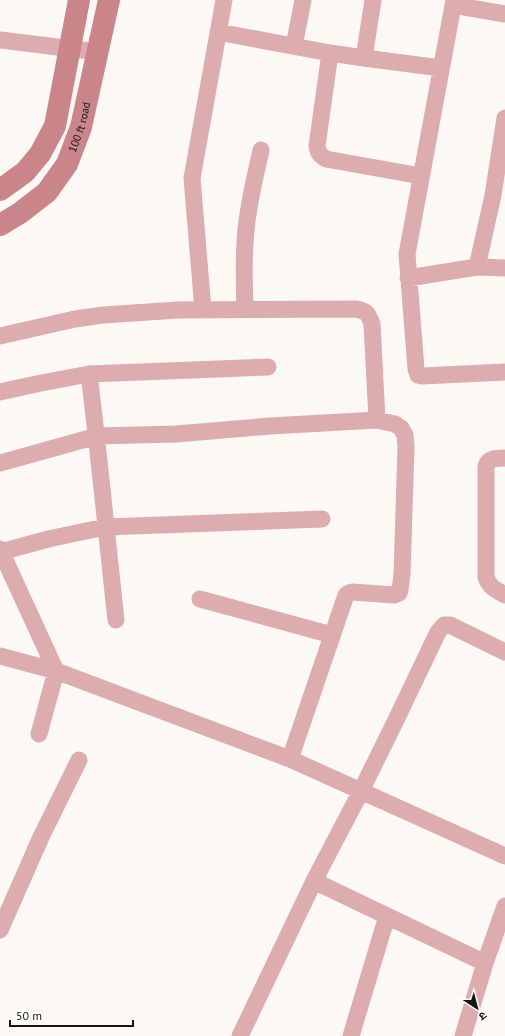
<svg xmlns="http://www.w3.org/2000/svg" width="505" height="1036" font-family="'PT Sans','Noto Sans Devanagari',sans-serif">
<style>
.lines{fill:none;stroke-linecap:round;stroke-linejoin:round}
.minor{stroke:#dcacaf;stroke-width:17}
.secondary{stroke:#ca858a;stroke-width:22}
.labels{text-anchor:middle;stroke-width:3;stroke-linejoin:round;paint-order:stroke}
.street-label{font-size:11px;fill:#161514;stroke:#fff}
</style>
<rect width="100%" height="100%" fill="#fcf9f5"/>
<g class="lines">
<path class="minor" d="M373,0l-9,58 77,10
M454,0l-47,254 9,115 2,6 4,1 83,-4
M453,5l52,9
M218,32l112,21 34,5
M0,40l98,12
M294,46l9,-46
M330,53l-13,93c1,7 3,9 9,13l95,17
M477,267l16,-72 12,-77
M408,278l69,-11 28,1
M245,309c-1,-33 -2,-68 4,-101 3,-20 8,-39 12,-58
M203,310l-11,-132 32,-178
M0,336l75,-17 28,-4 75,-5 177,-1c12,2 13,4 17,15l5,96
M89,374c10,81 18,164 27,246
M0,392l41,-9 48,-9 179,-7
M505,458c-9,0 -19,0 -19,11v108c3,10 10,13 19,18
M0,463l97,-27 79,-2 94,-8 107,-6 18,4 6,4 4,7 1,12 -4,127 -2,16 -1,3 -5,2 -42,-3 -3,1 -3,2 -56,164
M0,549l56,122 -17,63
M1,552l47,-13 57,-12 217,-8
M200,599l132,36
M0,656l56,15 234,88 215,97
M314,881l171,82
M0,930l41,-93 38,-77
M240,1036l74,-155 47,-90 34,-69 43,-90 6,-7h6l55,27
M351,1036l36,-120
M463,1036l22,-73 20,-57"/>
<g class="secondary">
<path d="M0,190l25,-18 15,-18 15,-28 24,-126"/>
<path id="s1" d="M0,225l20,-12 27,-21 20,-28 14,-37 28,-127"/>
</g>
</g>
<g class="labels">
<g class="street-label">
<text dy="4" stroke="none"><textPath href="#s1" startOffset="131">100 ft road</textPath></text>
</g>
</g>
<g transform="translate(477 1008) rotate(144)" stroke="#ffffff" stroke-width="3" paint-order="stroke">
<path d="M0-3L7 15L0 10L-7 15Z" fill="#161514"/>
<text y="-6" font-size="11" font-weight="bold" text-anchor="middle" fill="#161514">उ</text>
</g>
<path d="M10 1020v6h123v-6" fill="none" stroke="#161514" stroke-width="2"/>
<text x="16" y="1020" font-size="12" fill="#161514" stroke="#ffffff" stroke-width="3" paint-order="stroke">50 m</text>
</svg>
